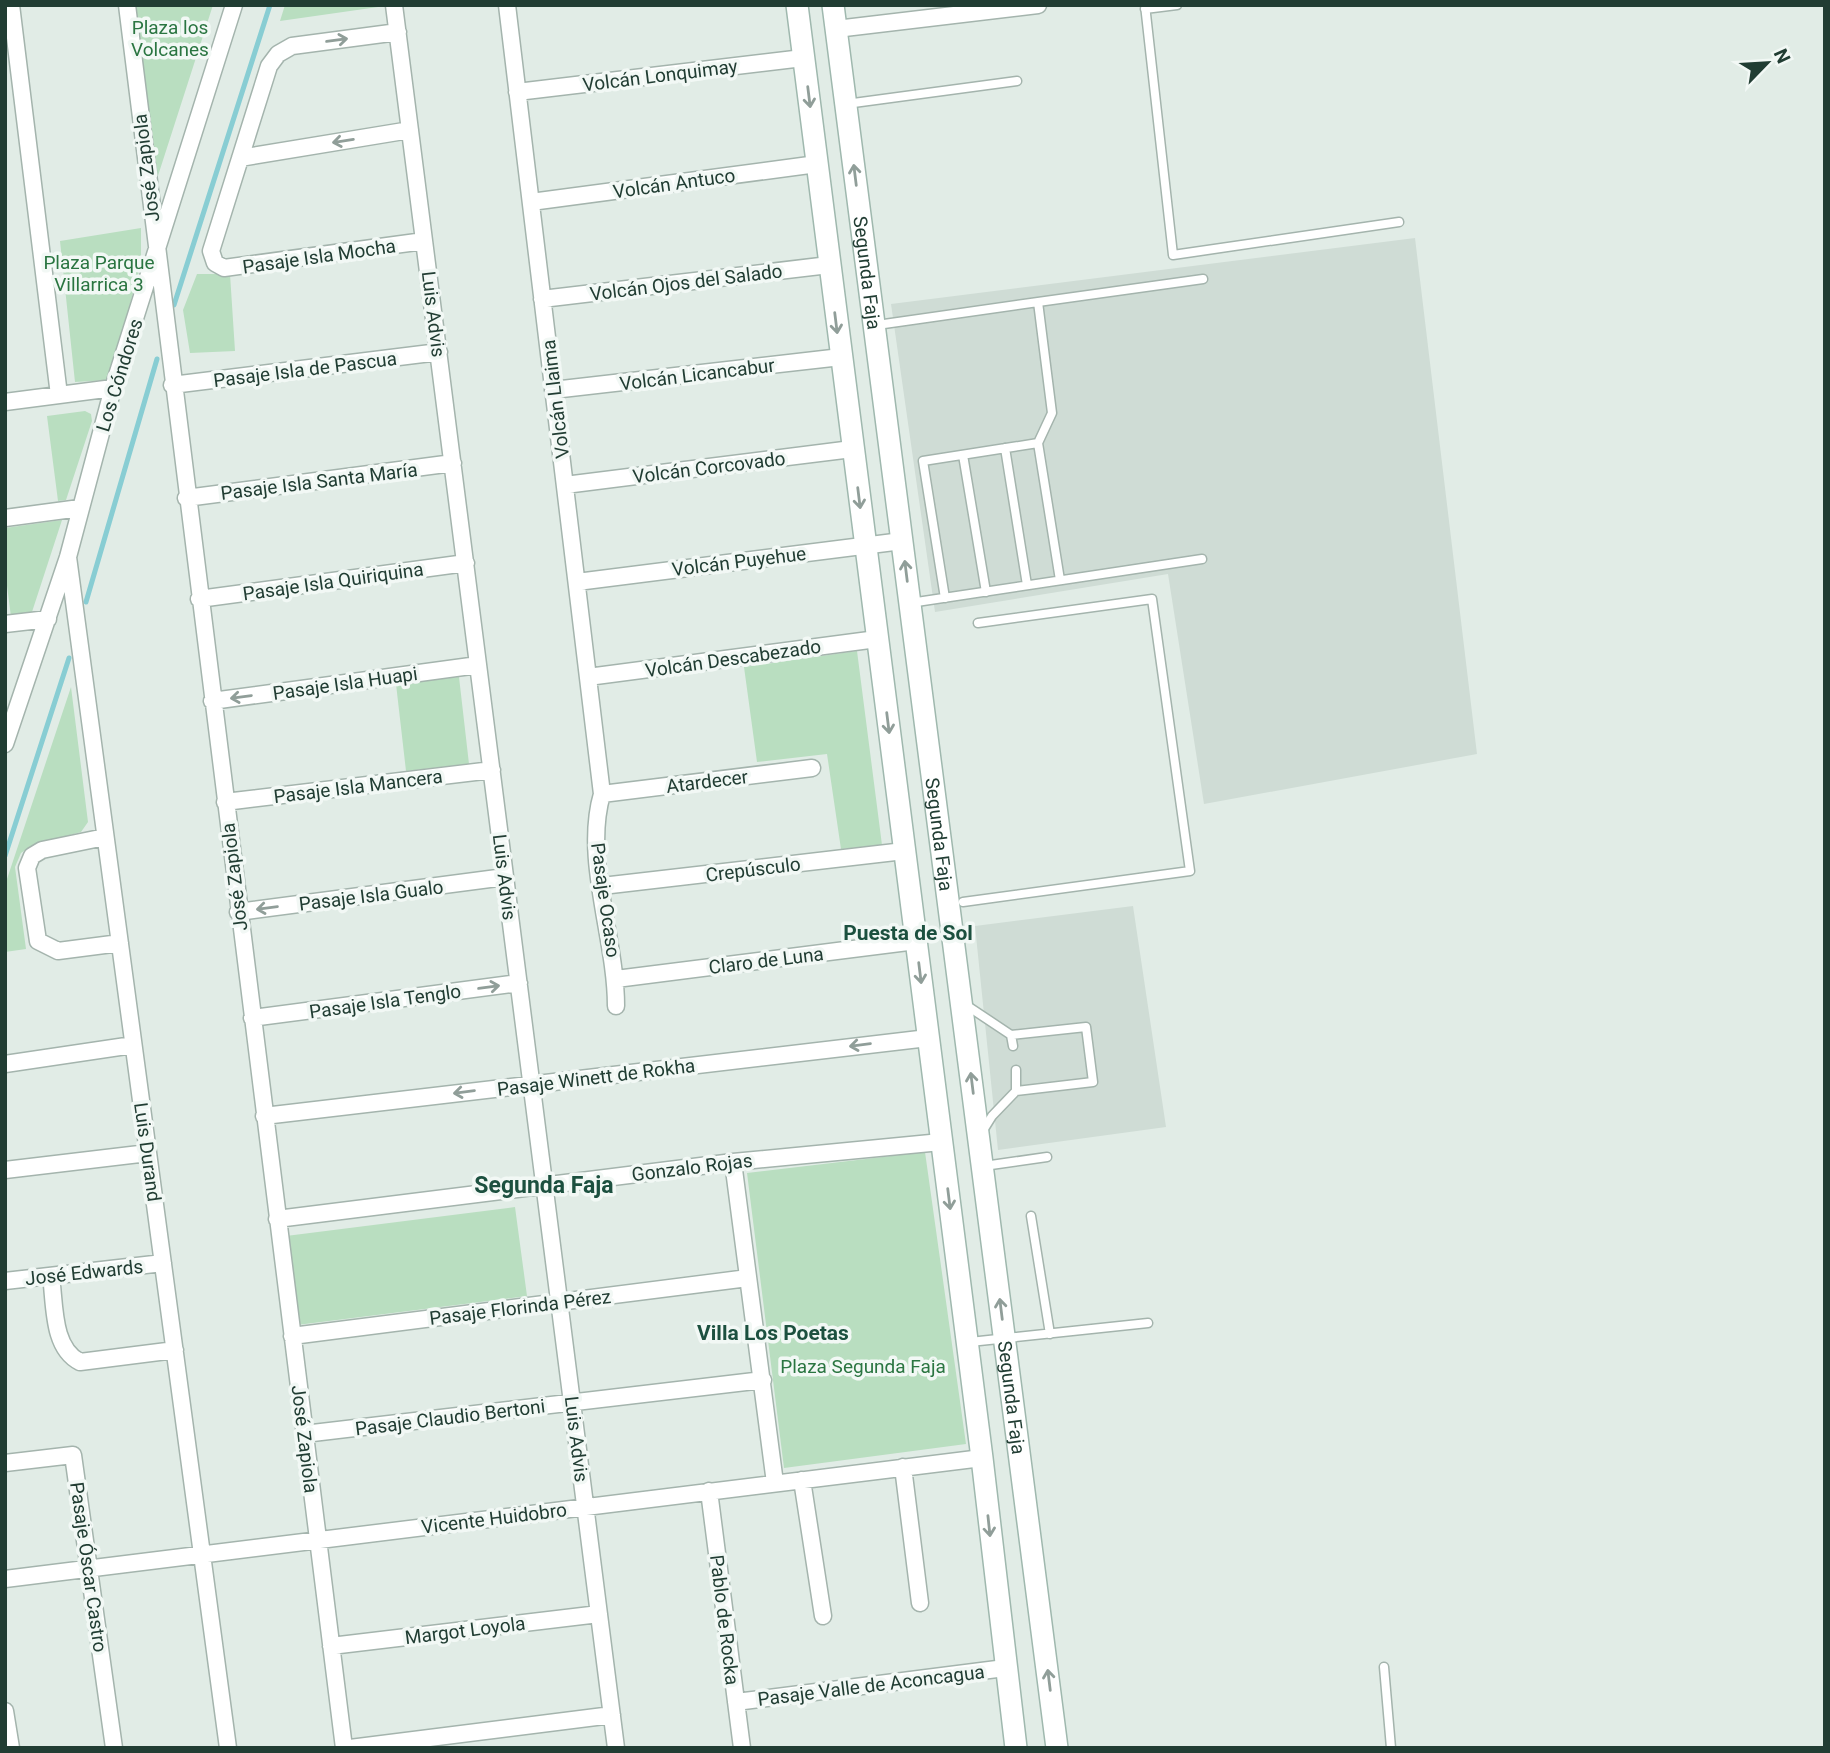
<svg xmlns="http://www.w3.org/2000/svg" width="1830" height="1753" font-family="Roboto,sans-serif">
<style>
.built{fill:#cfdcd5}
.green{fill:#b9dec0}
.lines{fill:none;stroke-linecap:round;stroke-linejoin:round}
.stream{stroke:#88cdd3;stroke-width:5}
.lane-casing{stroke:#a4b4ad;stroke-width:11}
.street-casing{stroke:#a4b4ad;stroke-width:19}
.secondary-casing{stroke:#9fb8ae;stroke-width:24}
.lane{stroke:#fff;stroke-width:8}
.street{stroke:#fff;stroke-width:16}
.secondary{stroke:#fff;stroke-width:21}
.oneway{stroke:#909e99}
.labels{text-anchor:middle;stroke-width:7;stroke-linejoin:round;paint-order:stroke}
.park-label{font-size:19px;fill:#2a7541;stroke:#f2f8f5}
.street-label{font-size:19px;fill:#213d33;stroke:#f2f8f5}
.neighbourhood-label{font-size:21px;font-weight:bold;fill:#1c503f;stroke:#f2f8f5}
.quarter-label{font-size:23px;font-weight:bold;fill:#1c503f;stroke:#f2f8f5}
</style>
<rect width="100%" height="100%" fill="#e1ece6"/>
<path class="built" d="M1415,238l62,516 -273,50 -36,-230 -233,38 -44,-308z
M1133,906l33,221 -168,23 -23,-224z"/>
<path class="green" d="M135,5h78l-58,180z
M285,5h100v1l-105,15z
M141,228v36l-32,116 -34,2 -15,-141z
M197,274h33l5,77 -45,2 -7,-43z
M85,411l6,3 1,7 -26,79 -8,1 -11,-85z
M62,520l-31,95 -20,2 -6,-47v-42z
M857,651l25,194 -41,4 -14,-95 -70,8 -13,-95z
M459,677l10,87 -63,7 -10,-87z
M71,687l17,135 -7,10 -48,13 -12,8 -6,14 11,82 -21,3v-67z
M925,1152l41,292 -182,24 -37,-295z
M515,1207l12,89 -230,29 -11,-89z"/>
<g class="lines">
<path class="stream" d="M174,305l96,-300
M86,602l71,-243
M5,856l64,-198"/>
<g class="lane-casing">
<path id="lane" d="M1145,5l28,250 226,-33
M1145,9l32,-4
M846,104l171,-23
M1038,302l165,-23
M877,325l161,-23 14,111 -14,30 22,137
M1005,448l22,137
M963,455l23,137
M945,598l-22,-137 115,-18
M910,603l292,-44
M963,902l227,-31 -38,-272 -174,24
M966,1005l45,30 75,-8 7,55 -77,9
M1011,1035l2,11
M982,1132l10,-16 24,-25v-21
M984,1166l63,-9
M1031,1216l19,118
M970,1342l178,-19
M1384,1667l7,81"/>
</g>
<g class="street-casing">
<path id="street" d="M11,5l48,390
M127,5l217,1743
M394,5l222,1743
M507,5l95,789c-19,65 14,144 14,212
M836,29l202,-24
M398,32l-106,14 -14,8 -9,12 -58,185 4,12 9,5 200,-27
M517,92l286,-34
M240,158l170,-28
M531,202l286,-38
M542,299l287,-34
M172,385l267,-33
M553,390l288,-33
M5,402l108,-14
M565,485l287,-36
M186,498l267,-35
M5,518l75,-10
M68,557l160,1191
M577,582l325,-41
M199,599l267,-36
M5,624l43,-5
M588,677l289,-38
M212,701l266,-36
M5,744l63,-187 45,-169 121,-383
M602,794l210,-26
M225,802l267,-32
M105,837l-63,13 -10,6 -5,12 11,73 20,10 62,-8
M602,886l302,-35
M238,912l267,-35
M616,979l300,-38
M252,1018l267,-35
M5,1064l128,-19
M264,1116l664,-78
M733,1162l42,321
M5,1170l143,-17
M277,1219l456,-57 208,-20
M51,1276c4,29 1,72 29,86l95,-12
M5,1281l158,-18
M292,1336l456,-58
M304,1434l459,-54
M5,1463l68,-8 41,293
M903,1467l17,136
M802,1480l21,136
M709,1491l33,257
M5,1579l977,-121
M331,1646l268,-32
M736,1702l269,-34
M5,1711l6,37
M350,1748l262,-33"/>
</g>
<g class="secondary-casing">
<g id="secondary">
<path d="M797,5l185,1453 34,290"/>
<path id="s1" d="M833,5l224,1743"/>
</g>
</g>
<use href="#lane" class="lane"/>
<use href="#street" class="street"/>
<use href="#secondary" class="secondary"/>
</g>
<defs><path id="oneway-shaft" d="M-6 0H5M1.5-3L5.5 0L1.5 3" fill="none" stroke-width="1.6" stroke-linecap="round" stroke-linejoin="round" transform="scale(1.75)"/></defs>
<g class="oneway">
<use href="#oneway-shaft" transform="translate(337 40) rotate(-8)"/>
<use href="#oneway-shaft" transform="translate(809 97) rotate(83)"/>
<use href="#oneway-shaft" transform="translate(343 141) rotate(171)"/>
<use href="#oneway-shaft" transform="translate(855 175) rotate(-97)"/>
<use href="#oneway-shaft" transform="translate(836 323) rotate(83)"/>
<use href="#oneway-shaft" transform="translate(859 498) rotate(83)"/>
<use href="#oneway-shaft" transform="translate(906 571) rotate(-97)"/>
<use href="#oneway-shaft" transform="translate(241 697) rotate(172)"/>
<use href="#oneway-shaft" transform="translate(888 723) rotate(83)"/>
<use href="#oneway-shaft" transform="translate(267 908) rotate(173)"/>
<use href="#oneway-shaft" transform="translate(920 973) rotate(83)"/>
<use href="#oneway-shaft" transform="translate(489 987) rotate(-8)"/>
<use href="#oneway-shaft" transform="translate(860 1045) rotate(173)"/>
<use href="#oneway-shaft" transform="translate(972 1083) rotate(-97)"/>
<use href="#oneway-shaft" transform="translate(464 1092) rotate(173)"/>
<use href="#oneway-shaft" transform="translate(949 1199) rotate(83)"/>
<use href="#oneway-shaft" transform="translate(1001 1309) rotate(-97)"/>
<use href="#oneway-shaft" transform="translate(989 1526) rotate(84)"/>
<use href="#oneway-shaft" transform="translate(1049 1680) rotate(-97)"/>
</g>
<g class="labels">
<g class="park-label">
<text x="170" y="34">Plaza los<tspan x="170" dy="22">Volcanes</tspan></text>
<text x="99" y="269">Plaza Parque<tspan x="99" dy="22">Villarrica 3</tspan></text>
<text x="863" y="1373">Plaza Segunda Faja</text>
</g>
<g class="street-label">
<text transform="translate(660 75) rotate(-7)" y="7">Volcán Lonquimay</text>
<text transform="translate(146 168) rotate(-97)" y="7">José Zapiola</text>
<text transform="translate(674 183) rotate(-8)" y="7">Volcán Antuco</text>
<text transform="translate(319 256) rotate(-8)" y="7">Pasaje Isla Mocha</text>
<text dy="7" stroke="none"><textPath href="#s1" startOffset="270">Segunda Faja</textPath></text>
<text transform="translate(686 282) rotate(-7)" y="7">Volcán Ojos del Salado</text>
<text transform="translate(434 314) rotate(83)" y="7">Luis Advis</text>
<text transform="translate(305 369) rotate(-7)" y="7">Pasaje Isla de Pascua</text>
<text transform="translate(697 374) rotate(-7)" y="7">Volcán Licancabur</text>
<text transform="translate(119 375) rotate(-73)" y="7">Los Cóndores</text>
<text transform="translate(555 399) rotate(-97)" y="7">Volcán Llaima</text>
<text transform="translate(709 467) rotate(-7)" y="7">Volcán Corcovado</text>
<text transform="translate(319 481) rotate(-7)" y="7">Pasaje Isla Santa María</text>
<text transform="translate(739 561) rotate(-7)" y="7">Volcán Puyehue</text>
<text transform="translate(333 581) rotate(-8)" y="7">Pasaje Isla Quiriquina</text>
<text transform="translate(733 658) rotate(-8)" y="7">Volcán Descabezado</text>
<text transform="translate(345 683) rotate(-8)" y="7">Pasaje Isla Huapi</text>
<text transform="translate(707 781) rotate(-7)" y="7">Atardecer</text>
<text transform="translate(358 786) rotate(-7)" y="7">Pasaje Isla Mancera</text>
<text dy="7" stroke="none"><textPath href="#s1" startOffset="836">Segunda Faja</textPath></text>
<text transform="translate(753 869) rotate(-7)" y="7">Crepúsculo</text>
<text transform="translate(234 877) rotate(-97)" y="7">José Zapiola</text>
<text transform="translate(505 877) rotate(83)" y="7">Luis Advis</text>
<text transform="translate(371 895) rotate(-7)" y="7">Pasaje Isla Gualo</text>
<text transform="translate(606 900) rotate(82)" y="7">Pasaje Ocaso</text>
<text transform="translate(766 960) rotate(-7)" y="7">Claro de Luna</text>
<text transform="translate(385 1001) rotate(-8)" y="7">Pasaje Isla Tenglo</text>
<text transform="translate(596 1077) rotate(-7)" y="7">Pasaje Winett de Rokha</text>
<text transform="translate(148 1152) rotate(82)" y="7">Luis Durand</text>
<text transform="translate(692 1167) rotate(-7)" y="7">Gonzalo Rojas</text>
<text transform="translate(84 1272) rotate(-6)" y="7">José Edwards</text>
<text transform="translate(520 1307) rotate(-7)" y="7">Pasaje Florinda Pérez</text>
<text dy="7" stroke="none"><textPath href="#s1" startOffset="1404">Segunda Faja</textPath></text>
<text transform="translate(450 1417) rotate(-7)" y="7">Pasaje Claudio Bertoni</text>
<text transform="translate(305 1439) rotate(83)" y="7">José Zapiola</text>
<text transform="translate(577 1439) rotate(83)" y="7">Luis Advis</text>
<text transform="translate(494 1518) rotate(-7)" y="7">Vicente Huidobro</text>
<text transform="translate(89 1567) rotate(82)" y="7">Pasaje Óscar Castro</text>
<text transform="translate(725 1620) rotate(83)" y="7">Pablo de Rocka</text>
<text transform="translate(465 1630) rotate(-7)" y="7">Margot Loyola</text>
<text transform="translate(871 1685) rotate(-7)" y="7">Pasaje Valle de Aconcagua</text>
</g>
<g class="neighbourhood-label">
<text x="908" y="940">Puesta de Sol</text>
<text x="773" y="1340">Villa Los Poetas</text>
</g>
<g class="quarter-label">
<text x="544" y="1193">Segunda Faja</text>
</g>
</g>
<rect width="1830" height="1753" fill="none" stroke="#213d33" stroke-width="14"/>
<g transform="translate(1767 63) rotate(65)" stroke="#f2f8f5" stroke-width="5" paint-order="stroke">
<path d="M0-5L12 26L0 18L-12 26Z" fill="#213d33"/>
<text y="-10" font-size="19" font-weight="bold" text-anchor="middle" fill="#213d33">N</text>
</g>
</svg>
